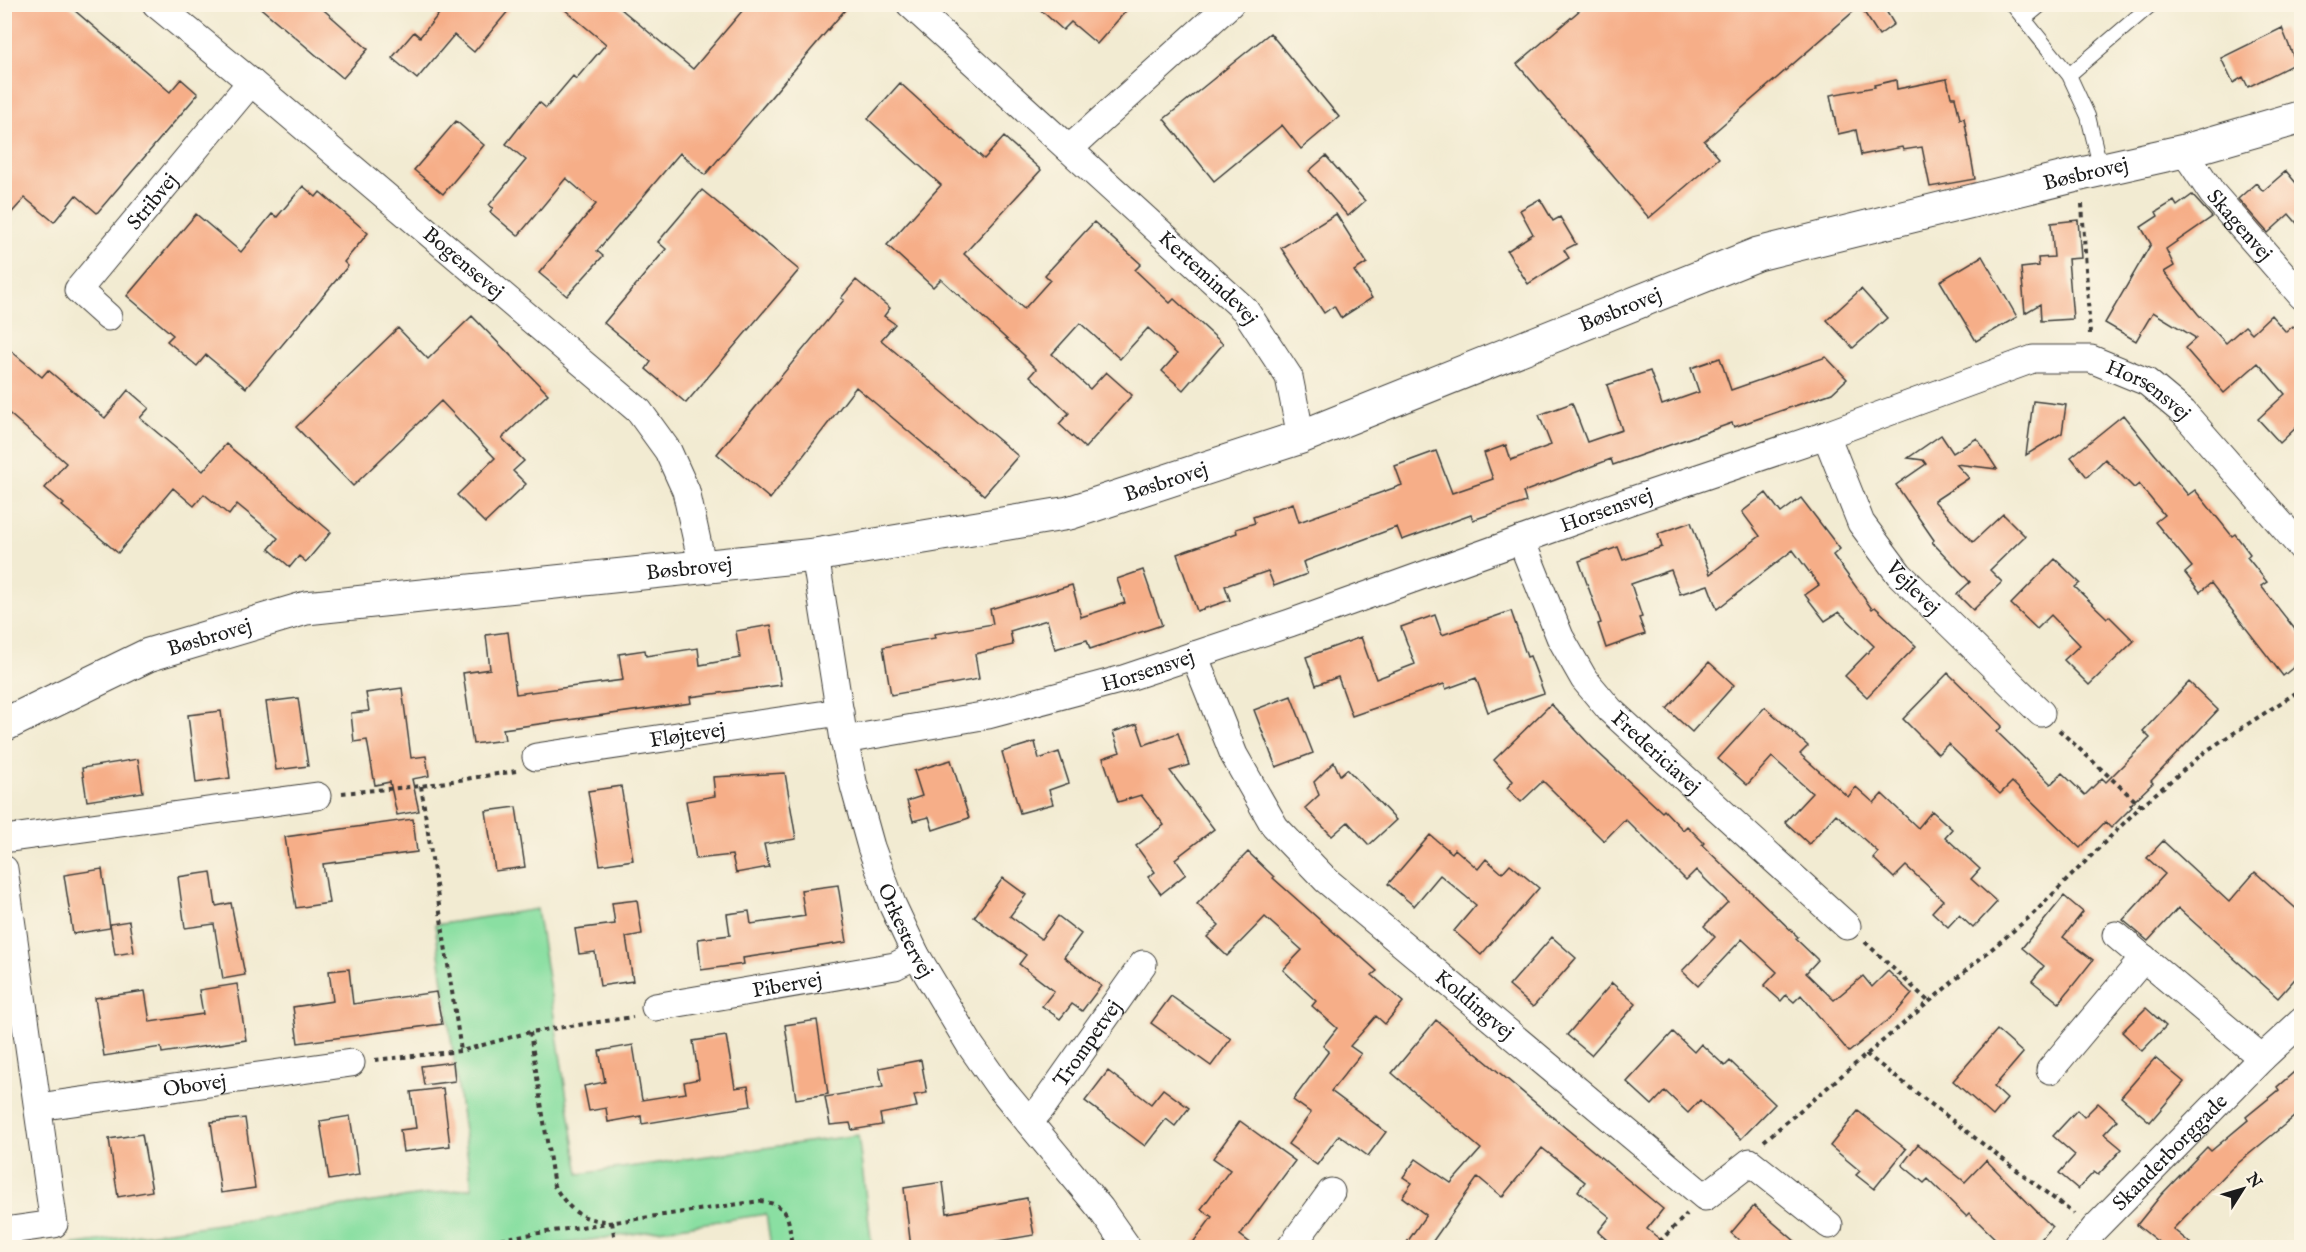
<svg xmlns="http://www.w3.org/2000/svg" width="2306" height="1252" font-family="'IM FELL English',serif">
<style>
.green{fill:#8adfa2;stroke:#537e5f;stroke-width:1.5}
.building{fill:#f6ae88}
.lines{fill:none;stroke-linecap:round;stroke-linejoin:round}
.service-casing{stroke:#3c3b37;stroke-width:16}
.minor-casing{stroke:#3c3b37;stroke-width:29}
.tertiary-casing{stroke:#3c3b37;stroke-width:35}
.path{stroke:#3c3b37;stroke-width:4;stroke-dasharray:4.5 4.5;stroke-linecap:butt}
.service{stroke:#fff;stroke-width:14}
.minor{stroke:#fff;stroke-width:27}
.tertiary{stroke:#fff;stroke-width:33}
.labels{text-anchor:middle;stroke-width:5;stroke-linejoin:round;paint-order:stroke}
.street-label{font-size:21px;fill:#1c1c1c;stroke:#fcf5e5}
</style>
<rect width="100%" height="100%" fill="#fcf5e5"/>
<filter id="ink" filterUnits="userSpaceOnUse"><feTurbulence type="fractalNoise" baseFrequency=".0167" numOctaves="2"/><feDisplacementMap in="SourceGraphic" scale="12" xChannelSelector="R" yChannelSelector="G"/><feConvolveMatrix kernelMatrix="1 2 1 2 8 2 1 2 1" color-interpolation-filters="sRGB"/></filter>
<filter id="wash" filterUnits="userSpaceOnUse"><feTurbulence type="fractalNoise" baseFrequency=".008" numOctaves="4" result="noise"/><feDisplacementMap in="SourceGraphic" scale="24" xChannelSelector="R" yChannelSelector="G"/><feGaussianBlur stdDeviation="1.35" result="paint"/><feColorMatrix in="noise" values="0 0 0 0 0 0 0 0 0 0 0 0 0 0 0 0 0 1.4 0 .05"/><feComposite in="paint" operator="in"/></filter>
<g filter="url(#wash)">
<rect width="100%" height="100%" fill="#f2ebd2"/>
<path class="green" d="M537,909l42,265 279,-39 14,112h-101l-5,-33 -229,34 -481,-1 416,-59 -37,-263z"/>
<g id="blocks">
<path class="building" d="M4,4h63l103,88 11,-13 17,15 -101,119 -21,-18 -22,27 -29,-24 -21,23z
M256,4h61l51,45 -25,29z
M447,4h67l-40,48 -20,-17 -37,44 -25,-21 22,-26 6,5z
M558,4h57l78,65 55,-65h102l-145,171 -25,-22 -83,98 6,5 -36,40 -28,-23 57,-69 -30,-26 -48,58 -28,-24 3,-4 -4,-3 37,-45 -20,-16 33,-42 7,6 27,-32 3,3 30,-35z
M1034,4h98l-35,40 -26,-22 -8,8z
M1587,4h295l12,20 -15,11 -19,-29 -156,135 15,17 -70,60 -132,-154z
M2282,28l14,35 -48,24 -5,-10 -10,6 -12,-25z
M1270,33l69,84 -38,32 -19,-24 -68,56 -50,-62z
M1947,79l4,18h4l5,22 4,-1 11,61 -45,8 -8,-40 -19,3 -1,-3 -41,8 -5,-25 -18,4 -8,-39 45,-8 -1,-2 22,-5 1,9z
M900,83l84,76 20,-22 37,33 -77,84 60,55 26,-29 -5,-5 49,-53 47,42 -6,6 35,33 4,-4 49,45 -40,46 -21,-19 15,-17 -29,-26 -28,31 -40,-36 -28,31 38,35 16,-17 26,23 -47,53 -26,-24 10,-11 -39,-37 6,-7 -12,-12 1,-1 -84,-77 -8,8 -46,-42 54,-60 -73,-66z
M456,121l28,24 -41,49 -29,-24z
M1326,156l39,45 -17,15 -39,-45z
M2286,171l15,18v39l-12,-14 -21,19 -30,-34 18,-16 7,8z
M303,186l13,11 4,-5 48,41 -24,29 4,4 -102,122 -40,-33 -9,11 -30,-25 6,-6 -46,-39 69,-82 45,38 31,-38 5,3z
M702,190l97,80 -113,133 -40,-34 5,-7 -47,-39 62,-74 -8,-7z
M2192,195l20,22 -46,32 8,17 -10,6 34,42 28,29 19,-17 7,7 19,-18 15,17 7,-6 8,11v86l-21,20 -22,-24 27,-25 -27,-31 -34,30 -39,-45 11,-10 -43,-26 -17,29 -31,-18 46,-79 -10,-17 17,-11 -2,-4 18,-11 3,5z
M1540,199l13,22 7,-4 16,27 -12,6 5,8 -41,26 -21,-33 26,-17 -13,-24z
M1336,214l31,49 -13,8 18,27 -31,20 -7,-12 -10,7 -43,-65z
M2078,220l3,38 -13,1 5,60 -32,2 -1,-17 -15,9 -4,-45 18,-2 -1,-8 16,-1 -3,-34z
M1982,256l35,61 -41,24 -36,-60z
M856,280l34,28 -6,8 11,8 -14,16 137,116 -34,39 -128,-108 -86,112 -53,-45 127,-154 -3,-2z
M1861,289l26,29 -34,30 -26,-28z
M472,316l76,78 -46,44 22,23 -11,10 13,13 -41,39 -28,-28 38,-37 -54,-57 -88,85 -57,-59 102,-99 30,31z
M4,345l38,32 6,-7 57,48 23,-28 21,18 -9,10 63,53 23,-27 105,88 -25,30 -7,-6 -9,11 -21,-18 9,-11 -41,-34 -8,11 -25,-21 -10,12 -21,-18 -55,65 -56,-47 2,-2 -19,-16 21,-25 -62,-54z
M1826,357l21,22 -15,14 -98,34 -2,-4 -119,42 -2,-6 -88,33 3,10 -53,18 -2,-5 -69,25 -5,-13 -94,35 4,12 -33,12 -6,-15 -43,15 5,14 -33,11 -20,-57 60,-21 -1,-4 19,-6 -2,-6 40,-14 6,19 103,-37 -7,-19 41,-15 16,42 41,-14 -9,-26 22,-8 5,15 40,-15 -12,-30 33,-12 15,39 35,-12 -15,-45 43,-14 12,34 37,-13 -8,-24 29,-10 11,32z
M2033,401l33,4 -4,28 -36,22z
M2123,415l65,80 7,-5 37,46 3,-2 15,20 -3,3 20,25 -6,4 40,51v24l-18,15 -72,-93 -11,9 -15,-19 7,-6 -37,-45 9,-7 -25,-31 -5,4 -29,-29 -18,18 -16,-20z
M1941,435l12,18 24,-15 20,31 -41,-5 13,14 -35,23 39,41 30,-28 22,22 -35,34 12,12 -29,28 -16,-16 13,-12 -38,-40 2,-2 -38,-55 30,-21 -3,-4 -15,-2z
M1766,493l15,20 20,-15 39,51 -7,6 39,54 3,-2 41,39 -49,51 -22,-21 29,-30 -35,-34 -14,9 -20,-26 14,-10 -26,-35 -76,59 -9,-24 -28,9 -9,-24 -40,14 11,33 -3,1 6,16 -39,14 -8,-24 3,-1 -22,-62 39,-14 5,13 39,-13 -4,-13 33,-12 19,52 50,-38 -18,-24z
M2055,559l25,24 -5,4 32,31 2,-2 25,25 -45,44 -25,-25 16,-15 -29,-30 -14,14 -26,-25z
M1143,570l19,55 -72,24 -3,-9 -32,9 -8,-29 -37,11 3,14 -38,9 4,25 -88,16 -8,-48 52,-9 -1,-4 59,-10 -3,-15 82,-24 9,32 44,-14 -8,-24z
M1511,611l16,46 3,-1 14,37 -56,19 -12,-34 -30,11 -2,-5 -92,32 -14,-39 -22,8 -10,-28 55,-20 15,42 39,-15 -14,-37 34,-12 7,20z
M771,625l10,60 -91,12 1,6 -188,26 2,11 -32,4 -10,-71 27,-4 -4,-34 22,-3 8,62 107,-14 -4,-26 26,-4 1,6 52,-8 2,17 40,-7 -4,-27z
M1709,662l25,23 -42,47 -25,-23z
M1948,673l54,53 -5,6 54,52 11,-11 23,22 17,-17 4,4 44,-44 -7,-7 46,-49 29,28 -67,71 2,2 -23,22 2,2 -21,21 -6,-6 -25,26 -68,-66 -12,12 -52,-50 -10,10 -35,-35z
M402,688l9,70 15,-2 3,20 -17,3 7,32 -22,4 -7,-33 -15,3 -8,-45 -13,2 -3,-29 18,-2 -3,-18z
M1291,696l22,57 -37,14 -22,-57z
M298,698l10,68 -32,4 -10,-68z
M1551,704l42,44 69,64 2,-2 19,20 4,-4 17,17 -2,2 96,92 -2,2 22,21 -12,13 28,27 29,-24 9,11 16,-16 24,23 -17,20 -46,38 -48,-57 -7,7 -8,-7 -5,6 -17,-15 13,-14 -35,-33 -44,47 -16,-15 33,-34 -11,-11 24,-24 -32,-32 -10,10 -61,-61 -21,22 -61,-60 -22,21 -14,-14 6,-7 -19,-21z
M1765,707l43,39 -8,8 48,43 8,-10 18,16 8,-9 36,34 14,-17 20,18 -7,8 35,32 -9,10 26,23 -24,26 -14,-13 -11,12 -16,-15 11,-12 -37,-34 -12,12 -21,-20 5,-6 -42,-38 -27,30 -24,-22 27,-29 -40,-36 -25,28 -29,-26z
M221,711l9,67 -34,5 -8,-68z
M1137,724l7,21 34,-12 11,32 -19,6 44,58 -39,30 11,15 -25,20 -13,-17 7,-5 -19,-26 28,-21 -23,-30 -23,7 -15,-44 17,-6 -7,-20z
M1035,742l4,17 20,-7 10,31 -20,7 4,14 -33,9 -18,-61z
M138,759l5,33 -56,9 -5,-33z
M951,760l18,58 -36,12 -4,-13 -16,4 -6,-20 15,-5 -8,-25z
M1334,762l6,13 7,-6 49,51 -27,25 -21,-23 -16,14 -27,-28 14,-13 -5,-13z
M785,773l11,66 -32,5 5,23 -33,6 -4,-18 -36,4 -10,-58 29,-5 -2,-19z
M621,786l12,74 -33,5 -12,-74z
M516,807l9,60 -30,4 -9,-60z
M413,819l4,33 -94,12 6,39 -33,5 -11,-71z
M1430,835l22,18 3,-4 23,20 8,-10 16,14 8,-9 29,24 -58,67 -27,-24 22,-26 -36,-30 -26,31 -26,-22z
M2163,841l66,61 26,-30 46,41v59l-23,26 -100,-90 -30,33 -25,-21 42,-46 -18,-16z
M1248,852l26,25 -1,1 104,93 -5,4 31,27 -18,22 -9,-8 -26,30 11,8 -30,37 55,41 -18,24 -29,-21 -22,30 -29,-21 23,-31 -18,-13 36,-49 -6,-5 14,-18 -25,-22 4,-5 -33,-31 19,-20 -37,-33 -38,39 -20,-19 12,-12 -22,-21z
M102,869l8,59 -37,6 -9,-59z
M211,872l5,34 15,-3 14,72 -22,4 -9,-55 -29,4 -7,-51z
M1003,878l23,17 -16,21 31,23 17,-23 23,18 -17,23 37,29 -19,25 -10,-7 -12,15 -18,-13 12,-15 -35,-27 7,-9 -52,-38z
M838,885l9,57 -104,16 1,6 -43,6 -3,-31 32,-4 -3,-21 22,-3 2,13 54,-8 -4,-26z
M2064,896l19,16 -20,25 30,23 -34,43 -27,-22 12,-15 -22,-18z
M637,900l5,34 -16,3 7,44 -33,5 -5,-34 -16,2 -4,-25 40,-5 -3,-21z
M129,921l5,31 -19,3 -5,-31z
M1552,937l24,21 -43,49 -24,-21z
M349,969l4,35 83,-12 6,32 -144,19 -5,-36 40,-6 -4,-30z
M1612,983l24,21 -45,51 -24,-20z
M237,984l9,56 -84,13 -1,-6 -57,9 -9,-58 50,-7 5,31 53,-8 -4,-24z
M1171,996l60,43 -20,27 -60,-43z
M2146,1008l20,18 -24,25 -20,-19z
M817,1020l11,74 -32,5 -11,-74z
M1436,1020l227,189 -16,20 24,19h-55l-18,-16 12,-15 -32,-26 7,-9 -43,-34 -40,49 -24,-20 -50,71h-25l23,-33 -24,-18 10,-14 -9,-6 13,-18 35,24 30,-34 -89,-76z
M1997,1030l26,23 -29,34 13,12 -14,17 -40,-35z
M1673,1032l21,20 7,-8 24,22 5,-5 45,43 -34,35 -41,-39 -12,13 -23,-22 -13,14 -25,-23z
M726,1036l9,52 13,-2 3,20 -109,18 -1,-8 -33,6 -2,-14 -17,3 -5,-25 21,-4 -6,-31 34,-6 9,55 44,-7 -2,-11 15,-3 -6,-38z
M2155,1058l29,24 -34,40 -29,-25z
M921,1060l6,33 -13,2 3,12 -37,7 2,11 -30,5 -2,-7 -20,2 -5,-28 58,-10 -4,-19z
M453,1062l2,19 -31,4 -3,-19z
M2301,1066v47l-1,-1 -69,57 -58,60 23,19h-30l-29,-23 24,-30 46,-48 4,4 37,-31 -2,-3 33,-27 -2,-3z
M1108,1071l43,33 12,-15 26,19 -14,18 -9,-7 -21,27 -60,-45z
M443,1088l7,58 -47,6 -3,-22 16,-2 -5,-36z
M2098,1103l19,17 -13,14 18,15 -24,26 -4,-3 -16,17 -19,-16 16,-18 -22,-19 24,-26 7,7z
M1858,1111l48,38 -32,40 -18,-14 4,-4 -30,-25z
M350,1116l9,59 -30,5 -9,-59z
M245,1118l10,70 -34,5 -10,-71z
M1240,1121l55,40 -55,74 17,13h-68l23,-31 -11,-8 29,-39 -17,-12z
M142,1134l10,57 -34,6 -9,-58z
M1918,1144l47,38 21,-22 66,67 -19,21h-28l-36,-35 -3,3 -38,-37 -4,4 -22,-18z
M943,1182l4,31 80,-15 7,37 -54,9v-2l-39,6h-30l-7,-60z
M1754,1206l49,42h-55l-17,-15z"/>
</g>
</g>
<g filter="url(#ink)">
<use href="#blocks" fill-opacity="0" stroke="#3c3b37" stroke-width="1.5"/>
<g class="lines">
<g class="service-casing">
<path id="service" d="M2012,4l57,71 19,41 13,54
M2024,19l18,-15
M2069,75l83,-71"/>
</g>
<g class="minor-casing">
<g id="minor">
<path id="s1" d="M156,4l95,78 388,329 29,40 18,40 17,77"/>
<path id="s2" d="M910,4l335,306 44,67 12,60"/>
<path d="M1069,149l161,-145"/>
<path id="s3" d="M2184,151l28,42 90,103"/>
<path id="s4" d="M108,317l-30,-27 173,-208"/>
<path id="s5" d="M1826,435l35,88 38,51 142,139"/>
<path id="s6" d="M1521,540l39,97 24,42 26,31 237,216"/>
<path id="s7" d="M815,555l29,185 10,46 17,61 21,57 24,51 54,90 28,40 102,123 28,40"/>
<path id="s8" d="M1194,655l40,100 41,72 51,53 379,317 45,-35 79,63"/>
<path id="s9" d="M844,740l144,-25 135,-36 167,-56 337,-121 199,-67 207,-76h58l56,23 36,30 119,136"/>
<path id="s10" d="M536,757l304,-45"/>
<path d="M4,839l313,-43"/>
<path d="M4,869l50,355 -50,7"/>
<path d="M2116,935l146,123"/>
<path id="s11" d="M655,1007l240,-41 21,-11"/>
<path d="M2050,1070l94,-112"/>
<path id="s12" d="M38,1107l313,-44"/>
<path id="s13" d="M1029,1122l14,-16 100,-142"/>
<path d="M1290,1248l41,-56"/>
<path id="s14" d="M2079,1248l15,-19 168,-171 40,-37"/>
</g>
</g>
<g class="tertiary-casing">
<g id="tertiary">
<path id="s15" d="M4,725l144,-70 158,-47 509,-53 254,-42 232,-76 457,-183 323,-80 103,-23 118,-34"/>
</g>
</g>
<path class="path" d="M2082,204l8,130
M2059,730l82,76
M421,786l40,265
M342,793l79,-7 95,-15
M1865,942l63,59
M530,1032l24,154c15,22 23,33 51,35
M1866,1054l208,160
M375,1060l86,-9 69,-19 103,-15
M1764,1141l268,-226 109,-109 65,-55 96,-62
M612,1222l4,26
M457,1248l27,-7 276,-40c32,4 28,19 32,47
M1653,1248l34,-34"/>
<use href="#service" class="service"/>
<use href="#minor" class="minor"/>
<use href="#tertiary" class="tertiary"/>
</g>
</g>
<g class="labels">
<g class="street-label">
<text dy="7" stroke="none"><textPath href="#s15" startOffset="2168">Bøsbrovej</textPath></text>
<text dy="7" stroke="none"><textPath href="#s4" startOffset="156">Stribvej</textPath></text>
<text dy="7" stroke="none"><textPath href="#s3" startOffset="93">Skagenvej</textPath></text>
<text dy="7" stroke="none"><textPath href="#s1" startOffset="402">Bogensevej</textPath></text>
<text dy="7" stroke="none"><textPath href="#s2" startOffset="405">Kertemindevej</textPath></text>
<text dy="7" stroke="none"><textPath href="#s15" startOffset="1682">Bøsbrovej</textPath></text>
<text dy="7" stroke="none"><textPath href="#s9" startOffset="1374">Horsensvej</textPath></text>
<text dy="7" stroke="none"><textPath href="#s15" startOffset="1196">Bøsbrovej</textPath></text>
<text dy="7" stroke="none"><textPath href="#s9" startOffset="798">Horsensvej</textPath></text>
<text dy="7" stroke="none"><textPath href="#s15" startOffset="710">Bøsbrovej</textPath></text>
<text dy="7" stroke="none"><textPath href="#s5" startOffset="178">Vejlevej</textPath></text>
<text dy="7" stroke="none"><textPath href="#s15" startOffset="224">Bøsbrovej</textPath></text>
<text dy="7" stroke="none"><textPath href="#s9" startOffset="312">Horsensvej</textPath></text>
<text dy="7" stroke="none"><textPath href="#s10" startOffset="153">Fløjtevej</textPath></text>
<text dy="7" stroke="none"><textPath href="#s6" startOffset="256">Fredericiavej</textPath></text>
<text dy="7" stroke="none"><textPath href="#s7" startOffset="388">Orkestervej</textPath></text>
<text dy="7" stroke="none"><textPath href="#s11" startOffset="134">Pibervej</textPath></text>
<text dy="7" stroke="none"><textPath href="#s8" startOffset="458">Koldingvej</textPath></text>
<text dy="7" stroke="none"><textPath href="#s13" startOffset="98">Trompetvej</textPath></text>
<text dy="7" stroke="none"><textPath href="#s12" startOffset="158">Obovej</textPath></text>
<text dy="7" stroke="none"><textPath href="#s14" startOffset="132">Skanderborggade</textPath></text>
</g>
</g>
<rect width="2306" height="1252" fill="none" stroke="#fcf5e5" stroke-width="24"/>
<g transform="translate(2243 1189) rotate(53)" stroke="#fcf5e5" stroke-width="4.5" paint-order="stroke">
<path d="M0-4.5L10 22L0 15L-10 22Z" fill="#1c1c1c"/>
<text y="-9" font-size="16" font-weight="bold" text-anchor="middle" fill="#1c1c1c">N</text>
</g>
</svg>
